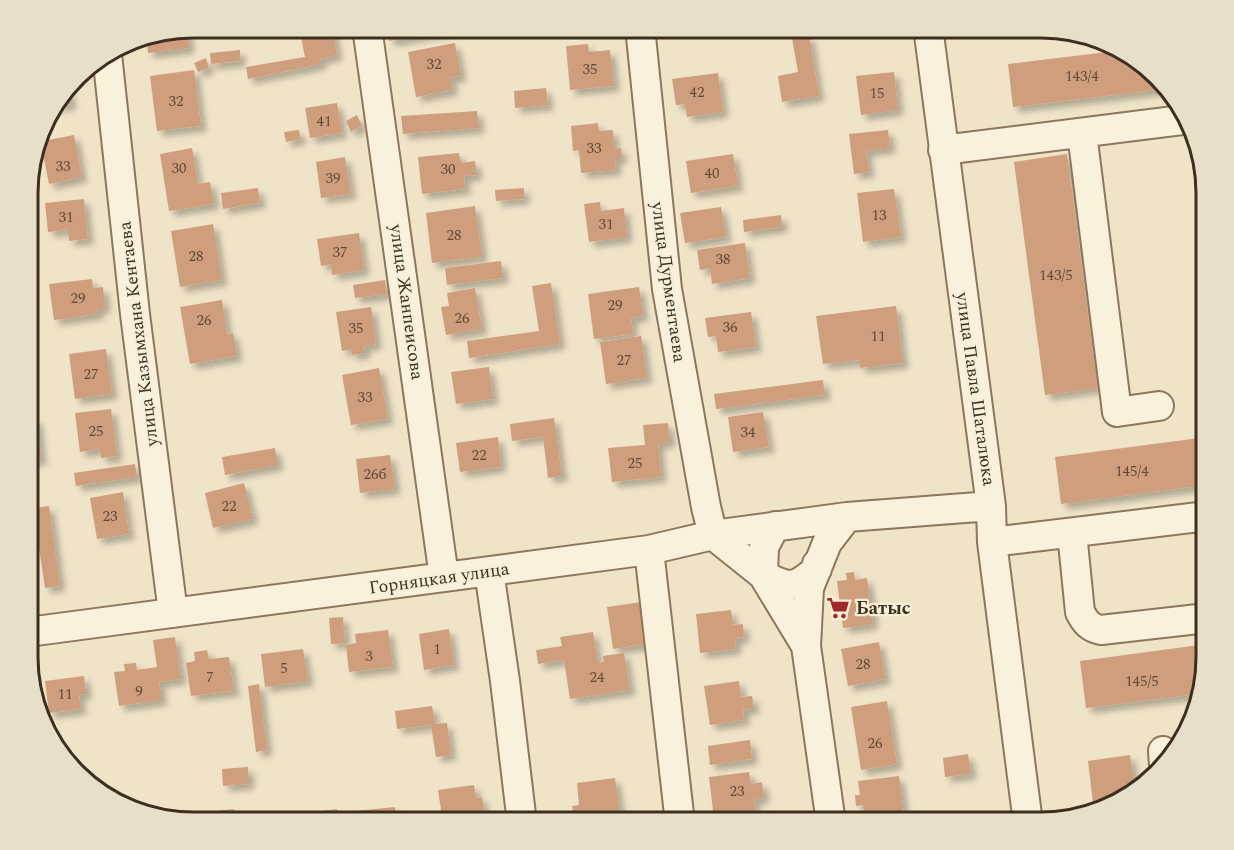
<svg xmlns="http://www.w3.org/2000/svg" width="1234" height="850" font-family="Spectral,serif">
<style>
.building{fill:#cf9f7d;filter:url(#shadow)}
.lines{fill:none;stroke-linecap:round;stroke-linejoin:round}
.minor-casing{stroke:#8d765c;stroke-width:32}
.minor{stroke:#faf1dc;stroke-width:28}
.labels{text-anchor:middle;stroke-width:4.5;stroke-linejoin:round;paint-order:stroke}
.number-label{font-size:15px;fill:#624a37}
.street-label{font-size:18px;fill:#3d2e20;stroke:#f7eed8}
.poi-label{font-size:18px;font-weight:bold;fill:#3d2e20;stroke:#f7eed8;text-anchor:start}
.rim{fill:none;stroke:#3d2e20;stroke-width:3}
</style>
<defs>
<filter id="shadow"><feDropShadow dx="5.5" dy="5.5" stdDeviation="3" flood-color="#0004"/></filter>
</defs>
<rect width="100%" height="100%" fill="#f0e4c8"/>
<path class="building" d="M299,27h33l5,28 -17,4 1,5 -73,15 -2,-12 59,-10z
M387,27h61v4l-59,10z
M187,28l2,20 -41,5 -2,-18z
M809,35l10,61 -37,6 -4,-26 20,-4 -6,-34z
M455,43l6,33 -11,2 3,12 -37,7 -8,-45z
M588,44l1,8 21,-2 4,36 -44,4 -4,-44z
M240,50v11l-29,3 -1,-11z
M1116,51l26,10 23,28 -152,18 -5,-43z
M206,58l3,10 -11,4 -4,-9z
M194,70l7,56 -44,5 -7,-55z
M894,72l4,38 -37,5 -5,-39z
M718,73l5,39 -36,5 -2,-13 -9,1 -4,-26z
M68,87l3,17 -19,3z
M546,88l2,17 -33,3 -1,-17z
M337,103l5,30 -32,5 -5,-30z
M477,111l2,17 -76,6 -2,-18z
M357,115l5,11 -11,6 -5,-11z
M598,123l1,8 14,-1 1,19 7,-1 1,10h-7l1,12 -35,3 -2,-23 -6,1 -2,-25z
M299,130l2,9 -15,3 -2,-10z
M888,130l2,18 -24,3 3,21 -15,2 -5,-40z
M74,135l8,42 -33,7 -6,-31 -9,1 4,-12z
M192,148l6,36 12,-2 4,22 -45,7 -9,-57z
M459,153l2,10 14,-2 2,14 -13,1 1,13 -43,5 -4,-37z
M733,154l5,32 -47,7 -5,-32z
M1067,154l31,234 -53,7 -31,-233z
M345,157l6,37 -30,4 -5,-36z
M258,188l2,15 -37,6 -2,-16z
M524,188v11l-28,2 -1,-11z
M894,189l7,48 -38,5 -6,-49z
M84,199l4,40 -19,2 -1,-11 -20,2 -3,-29z
M600,202l1,9 23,-3 3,29 -38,5 -5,-38z
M475,206l7,51 -50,6 -6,-50z
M721,207l5,30 -41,6 -5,-30z
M781,215l1,12 -38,5 -1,-12z
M213,224l9,56 -42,7 -9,-56z
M359,233l5,37 -32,5 -1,-11 -10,2 -4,-27z
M745,243l5,35 -38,6 -2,-16 -10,2 -3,-20z
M501,261l2,17 -56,7 -2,-17z
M92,279l1,9 10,-1 2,21 -8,1 1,5 -44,6 -5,-36z
M385,280l2,14 -32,4 -2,-13z
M551,283l9,61 -91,14 -2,-17 72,-10 -7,-45z
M639,287l4,29 -12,2 2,16 -39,5 -6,-45z
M475,288l7,41 -36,6 -5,-28 8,-1 -2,-13z
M222,300l5,34 6,-1 4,23 -47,8 -10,-57z
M896,306l7,57 -43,5 -1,-8 -36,4 -7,-48z
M371,307l5,37 -12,2 1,7 -13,2 -1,-6 -9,2 -6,-39z
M751,312l5,35 -38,5 -2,-16 -8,1 -3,-19z
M641,336l6,42 -41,6 -6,-42z
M106,349l6,45 -37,5 -6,-45z
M489,367l4,32 -37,5 -5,-32z
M379,368l9,51 -37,6 -9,-50z
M823,380l2,15 -109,14 -2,-15z
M111,409l6,47 -16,2 -1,-9 -20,3 -5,-39z
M763,412l6,35 -36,5 -5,-35z
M37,418l4,42 -13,1v-42z
M554,418l8,58 -14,2 -5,-41 -31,4 -2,-17z
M668,423l2,19 -12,1 3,34 -49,5 -4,-34 37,-3 -2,-20z
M498,437l3,30 -41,5 -4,-29z
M1207,437v48l-146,19 -6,-47z
M275,448l3,17 -53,10 -3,-18z
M390,455l5,34 -35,4 -4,-34z
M135,464l2,13 -61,9 -2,-13z
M244,483l9,36 -40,9 -8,-35z
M123,492l6,42 -32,5 -7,-41z
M49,506l11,80 -15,2 -12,-80z
M854,572l1,8 12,-2 6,46 -30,4 -6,-47 10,-1 -1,-7z
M648,601l6,42 -41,6 -6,-42z
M731,610l2,15 10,-1 1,13 -9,2 1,10 -36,4 -4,-39z
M343,617l2,26 -14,1 -2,-26z
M449,629l5,36 -30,5 -5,-36z
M388,630l5,37 -44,5 -3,-27 10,-2 -1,-9z
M593,632l5,31 6,-1 -1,-6 21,-3 6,37 -60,9 -6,-39 -26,4 -2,-14 26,-4 -2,-9z
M175,637l6,42 -22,3 3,18 -43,6 -5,-34 11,-1 -1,-7 12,-1 1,7 20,-3 -4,-27z
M879,642l6,37 -37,7 -7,-37z
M1207,644v24l-10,26 -111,14 -6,-47z
M303,649l5,32 -43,6 -4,-33z
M207,650l2,9 20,-2 5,34 -43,5 -5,-33 9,-2 -1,-9z
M84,676l2,18 -7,1 2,14 -32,4 -4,-32z
M739,681l2,16 11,-1 2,12 -11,2 1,10 -34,5 -6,-39z
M259,684l8,66 -11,2 -8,-66z
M887,701l10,63 -36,6 -10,-63z
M432,706l3,18 12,-1 4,32 -15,2 -5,-32 -34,4 -2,-18z
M750,740l2,19 -42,6 -2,-19z
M968,754l3,20 -26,3 -2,-19z
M1130,755l5,35 -20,16 -21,5 -6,-50z
M248,767l1,17 -26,2 -1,-17z
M749,772l2,12 11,-2 2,16 -10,1 2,15 -42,4 -5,-41z
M899,776l6,47h-40l-2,-18 -7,1 -1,-11h5l-2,-14z
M615,778l6,45h-39l-1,-5 -7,1 -2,-13 7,-1 -2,-22z
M474,785l2,13 6,-1 3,26h-42l-5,-33z
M395,807l2,16h-41l-1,-12z
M234,809l2,9 14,-2 1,7h-32l-2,-12z
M337,809l2,14h-29l-2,-10z
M802,819l1,4h-27v-2z"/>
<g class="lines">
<g class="minor-casing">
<path id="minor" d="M367,27l77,550
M640,27l27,262 39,218 7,28
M928,27l63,479 1,36 36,281
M107,54l28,260 38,299
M1082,133l35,279 42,-6
M943,150l247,-31
M775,526l-11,21 -1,28c27,14 31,14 54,-6v-5
M1072,533l8,79c5,10 10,16 21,18l106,-12
M713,535l50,40 43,71
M992,542l215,-26
M649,550l31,273
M489,571l16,110 17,142
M28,632l621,-82 64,-15 134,-18 144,-11
M1163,751l1,14
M831,823l-25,-177 3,-58 18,-45 20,-26"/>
</g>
<use href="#minor" class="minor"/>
</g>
<defs>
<g id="supermarket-bare" transform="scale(1.8)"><path d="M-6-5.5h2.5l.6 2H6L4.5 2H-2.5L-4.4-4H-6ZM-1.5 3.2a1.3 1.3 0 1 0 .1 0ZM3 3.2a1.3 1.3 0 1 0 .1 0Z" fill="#9e2a2b" stroke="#f7eed8" stroke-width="2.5" paint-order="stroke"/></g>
</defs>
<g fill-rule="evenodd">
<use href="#supermarket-bare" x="838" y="608"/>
</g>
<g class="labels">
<g class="number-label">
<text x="434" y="69">32</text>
<text x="590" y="74">35</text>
<text x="1082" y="81">143/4</text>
<text x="697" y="97">42</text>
<text x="877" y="98">15</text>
<text x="176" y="106">32</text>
<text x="324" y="126">41</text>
<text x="594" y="153">33</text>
<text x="63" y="171">33</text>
<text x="179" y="173">30</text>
<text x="448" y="174">30</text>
<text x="712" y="178">40</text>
<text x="333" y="183">39</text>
<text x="879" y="220">13</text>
<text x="66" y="222">31</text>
<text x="606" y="229">31</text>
<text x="454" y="240">28</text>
<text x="340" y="257">37</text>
<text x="196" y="261">28</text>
<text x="723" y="264">38</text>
<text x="1056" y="280">143/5</text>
<text x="78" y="303">29</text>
<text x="615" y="310">29</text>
<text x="462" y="323">26</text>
<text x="204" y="325">26</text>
<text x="730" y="332">36</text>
<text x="356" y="333">35</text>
<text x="878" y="341">11</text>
<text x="624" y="365">27</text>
<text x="91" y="379">27</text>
<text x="365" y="402">33</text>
<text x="96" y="436">25</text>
<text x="748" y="437">34</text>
<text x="479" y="460">22</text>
<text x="635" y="468">25</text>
<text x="1132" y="476">145/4</text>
<text x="375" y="479">26б</text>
<text x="229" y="511">22</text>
<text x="110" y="521">23</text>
<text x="437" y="654">1</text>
<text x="369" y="661">3</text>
<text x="863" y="669">28</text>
<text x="284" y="673">5</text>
<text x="210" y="682">7</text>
<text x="597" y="682">24</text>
<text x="1142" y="686">145/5</text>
<text x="139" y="696">9</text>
<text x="65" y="699">11</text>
<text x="875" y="748">26</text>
<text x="737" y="796">23</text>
</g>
<g class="street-label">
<text transform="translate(669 282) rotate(82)" y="6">улица Дурментаева</text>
<text transform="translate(407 302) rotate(82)" y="6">улица Жанпеисова</text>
<text transform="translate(138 334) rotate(-97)" y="6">улица Казымхана Кентаева</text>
<text transform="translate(976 389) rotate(82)" y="6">улица Павла Шаталюка</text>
<text transform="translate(439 578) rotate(-8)" y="6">Горняцкая улица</text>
</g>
<g class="poi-label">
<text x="856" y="614">Батыс</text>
</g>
</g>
<path d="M0 0H1234V850H0ZM193 38H1041A155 155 0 0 1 1196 193V657A155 155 0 0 1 1041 812H193A155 155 0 0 1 38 657V193A155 155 0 0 1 193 38Z" fill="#e8dfc9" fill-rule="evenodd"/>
<path class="rim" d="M193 38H1041A155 155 0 0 1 1196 193V657A155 155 0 0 1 1041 812H193A155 155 0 0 1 38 657V193A155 155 0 0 1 193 38Z"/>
</svg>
